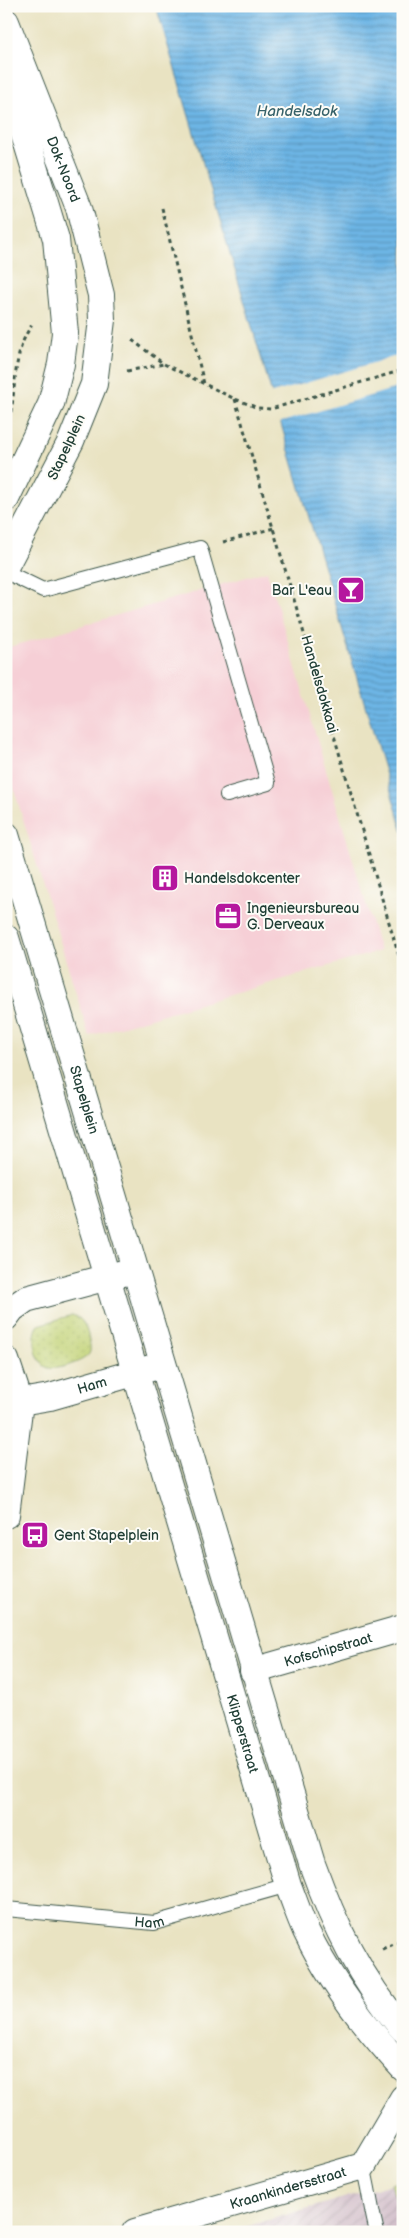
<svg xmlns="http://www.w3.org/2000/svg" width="409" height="2238" font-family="'Balsamiq Sans',sans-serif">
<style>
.built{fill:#f6cfd6}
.industrial{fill:url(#industrial-furrows)}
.grass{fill:url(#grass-dots);stroke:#708854}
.water{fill:url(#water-rules);stroke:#46798c}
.pier{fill:#e9e3c2}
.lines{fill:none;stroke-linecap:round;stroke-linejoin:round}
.service-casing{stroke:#3d5649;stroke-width:16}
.minor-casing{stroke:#3d5649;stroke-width:28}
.path{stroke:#3d5649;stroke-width:3;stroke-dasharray:4 4;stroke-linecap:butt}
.service{stroke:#fff;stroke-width:14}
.minor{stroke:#fff;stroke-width:26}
.labels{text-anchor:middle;stroke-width:4;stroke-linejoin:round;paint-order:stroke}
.street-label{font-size:14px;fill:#1f3d34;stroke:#fdfcf7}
.poi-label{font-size:14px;fill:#1f3d34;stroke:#fdfcf7;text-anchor:start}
.water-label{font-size:15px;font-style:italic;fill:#366169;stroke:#fdfcf7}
</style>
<defs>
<pattern id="industrial-furrows" width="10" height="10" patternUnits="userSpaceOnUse" patternTransform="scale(1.25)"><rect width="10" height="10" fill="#d1bdc9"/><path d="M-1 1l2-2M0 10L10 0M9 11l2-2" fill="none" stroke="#b3a3ad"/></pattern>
<pattern id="grass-dots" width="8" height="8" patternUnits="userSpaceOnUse" patternTransform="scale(1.25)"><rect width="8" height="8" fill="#c1d274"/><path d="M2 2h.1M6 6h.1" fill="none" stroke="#a5b565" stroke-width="1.8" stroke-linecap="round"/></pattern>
<pattern id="water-rules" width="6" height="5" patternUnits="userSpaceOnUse" patternTransform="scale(1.25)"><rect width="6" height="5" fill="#6db5e5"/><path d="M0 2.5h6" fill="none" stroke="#5994ba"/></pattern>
</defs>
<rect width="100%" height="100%" fill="#fdfcf7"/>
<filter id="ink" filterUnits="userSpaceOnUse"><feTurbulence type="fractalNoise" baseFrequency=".02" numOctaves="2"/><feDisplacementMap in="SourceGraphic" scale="10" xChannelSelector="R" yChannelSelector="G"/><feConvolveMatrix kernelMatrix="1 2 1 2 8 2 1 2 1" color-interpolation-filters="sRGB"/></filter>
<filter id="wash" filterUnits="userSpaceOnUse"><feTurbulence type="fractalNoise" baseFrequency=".0096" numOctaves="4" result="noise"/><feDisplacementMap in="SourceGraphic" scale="20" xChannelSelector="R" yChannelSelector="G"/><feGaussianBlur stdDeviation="1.12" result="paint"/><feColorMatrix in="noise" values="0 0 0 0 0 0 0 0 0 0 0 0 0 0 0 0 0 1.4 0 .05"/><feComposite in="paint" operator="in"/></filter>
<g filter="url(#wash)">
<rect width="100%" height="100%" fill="#e9e3c2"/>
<path class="built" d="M267,571l113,380 -291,85 -83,-273v-115z"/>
<path class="industrial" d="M403,2181v51h-175l163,-48z"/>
<path class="grass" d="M72,1315c11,3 13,10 16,20 1,6 4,14 1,19 -5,8 -36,18 -43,13 -11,-6 -15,-33 -7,-42z
M403,2181v43l-12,-40z"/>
<path class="water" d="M156,6h247v826z"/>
<path class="pier" d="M403,354v32l-125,37 -9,-29z"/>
</g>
<g filter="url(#ink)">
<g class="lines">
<g class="service-casing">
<g id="service">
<path d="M6,572l37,18 157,-42 68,235 -41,12"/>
<path id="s1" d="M6,1909l148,14 134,-38"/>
<path d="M363,2166c6,22 8,44 14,66"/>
</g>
</g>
<g class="minor-casing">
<g id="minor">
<path id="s2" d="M6,22l73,186 22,87 1,25 -8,64 -23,57 -65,124"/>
<path d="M6,74l50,165 9,94 -4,31 -10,40 -45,95"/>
<path id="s3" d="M6,835l306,1029c22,61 48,115 91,165"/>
<path id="s4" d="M6,938l282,947c6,15 11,31 18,46 24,50 59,96 97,137"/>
<path d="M6,1317l6,-8 14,-10 97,-26"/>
<path d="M6,1360l14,42 -14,113"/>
<path id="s5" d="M20,1402l30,-5 101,-29"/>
<path id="s6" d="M253,1671l150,-43"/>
<path id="s7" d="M135,2232l228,-66 40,-68"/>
</g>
</g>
<path class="path" d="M162,208l42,176
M132,340l32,24 71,35 23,9 13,1 132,-39
M127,371l37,-7
M235,399l168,571
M11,412c5,-29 3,-63 21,-87
M223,542l51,-14
M382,1949l21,-9"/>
<use href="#service" class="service"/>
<use href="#minor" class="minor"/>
</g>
</g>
<defs>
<g id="bar-square" transform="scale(1.4375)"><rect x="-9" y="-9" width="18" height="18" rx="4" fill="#b5179e" stroke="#fdfcf7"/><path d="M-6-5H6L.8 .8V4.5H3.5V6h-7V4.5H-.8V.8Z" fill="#fff"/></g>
<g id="building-square" transform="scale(1.4375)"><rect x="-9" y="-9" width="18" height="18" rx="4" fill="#b5179e" stroke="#fdfcf7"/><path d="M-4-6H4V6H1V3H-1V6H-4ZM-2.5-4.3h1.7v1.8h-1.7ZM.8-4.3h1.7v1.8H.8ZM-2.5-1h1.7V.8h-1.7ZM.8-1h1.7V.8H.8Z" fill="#fff"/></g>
<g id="office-square" transform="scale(1.4375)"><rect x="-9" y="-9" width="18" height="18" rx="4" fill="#b5179e" stroke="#fdfcf7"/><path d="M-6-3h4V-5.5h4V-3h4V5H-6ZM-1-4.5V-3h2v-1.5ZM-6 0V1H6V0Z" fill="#fff"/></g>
<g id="bus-square" transform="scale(1.4375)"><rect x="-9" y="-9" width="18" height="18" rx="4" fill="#b5179e" stroke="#fdfcf7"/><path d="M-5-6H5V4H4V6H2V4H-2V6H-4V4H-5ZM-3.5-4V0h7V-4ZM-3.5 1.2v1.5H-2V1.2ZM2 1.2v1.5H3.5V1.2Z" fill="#fff"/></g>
</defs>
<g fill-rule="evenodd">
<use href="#bar-square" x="351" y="590"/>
<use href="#building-square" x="165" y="878"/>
<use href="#office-square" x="228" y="916"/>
<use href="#bus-square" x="35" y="1535"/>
</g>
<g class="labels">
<g class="street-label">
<text dy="5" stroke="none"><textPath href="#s2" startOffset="158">Dok-Noord</textPath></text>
<text transform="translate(66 447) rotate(-65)" y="5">Stapelplein</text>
<text transform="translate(320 684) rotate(74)" y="5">Handelsdokkaai</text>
<text dy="5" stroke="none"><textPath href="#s3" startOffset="276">Stapelplein</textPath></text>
<text dy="5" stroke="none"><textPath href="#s5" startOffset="74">Ham</textPath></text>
<text dy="5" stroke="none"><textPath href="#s6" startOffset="78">Kofschipstraat</textPath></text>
<text dy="5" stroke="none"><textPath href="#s4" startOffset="830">Klipperstraat</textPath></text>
<text dy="5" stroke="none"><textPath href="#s1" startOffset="144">Ham</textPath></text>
<text dy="5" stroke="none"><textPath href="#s7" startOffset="159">Kraankindersstraat</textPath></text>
</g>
<g class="poi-label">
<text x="332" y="595" text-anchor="end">Bar L'eau</text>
<text x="184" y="883">Handelsdokcenter</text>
<text x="247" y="913">Ingenieursbureau<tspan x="247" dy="16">G. Derveaux</tspan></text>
<text x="54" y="1540">Gent Stapelplein</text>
</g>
<g class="water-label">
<text x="297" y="116">Handelsdok</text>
</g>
</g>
<rect width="409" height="2238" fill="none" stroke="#fdfcf7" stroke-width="25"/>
</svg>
